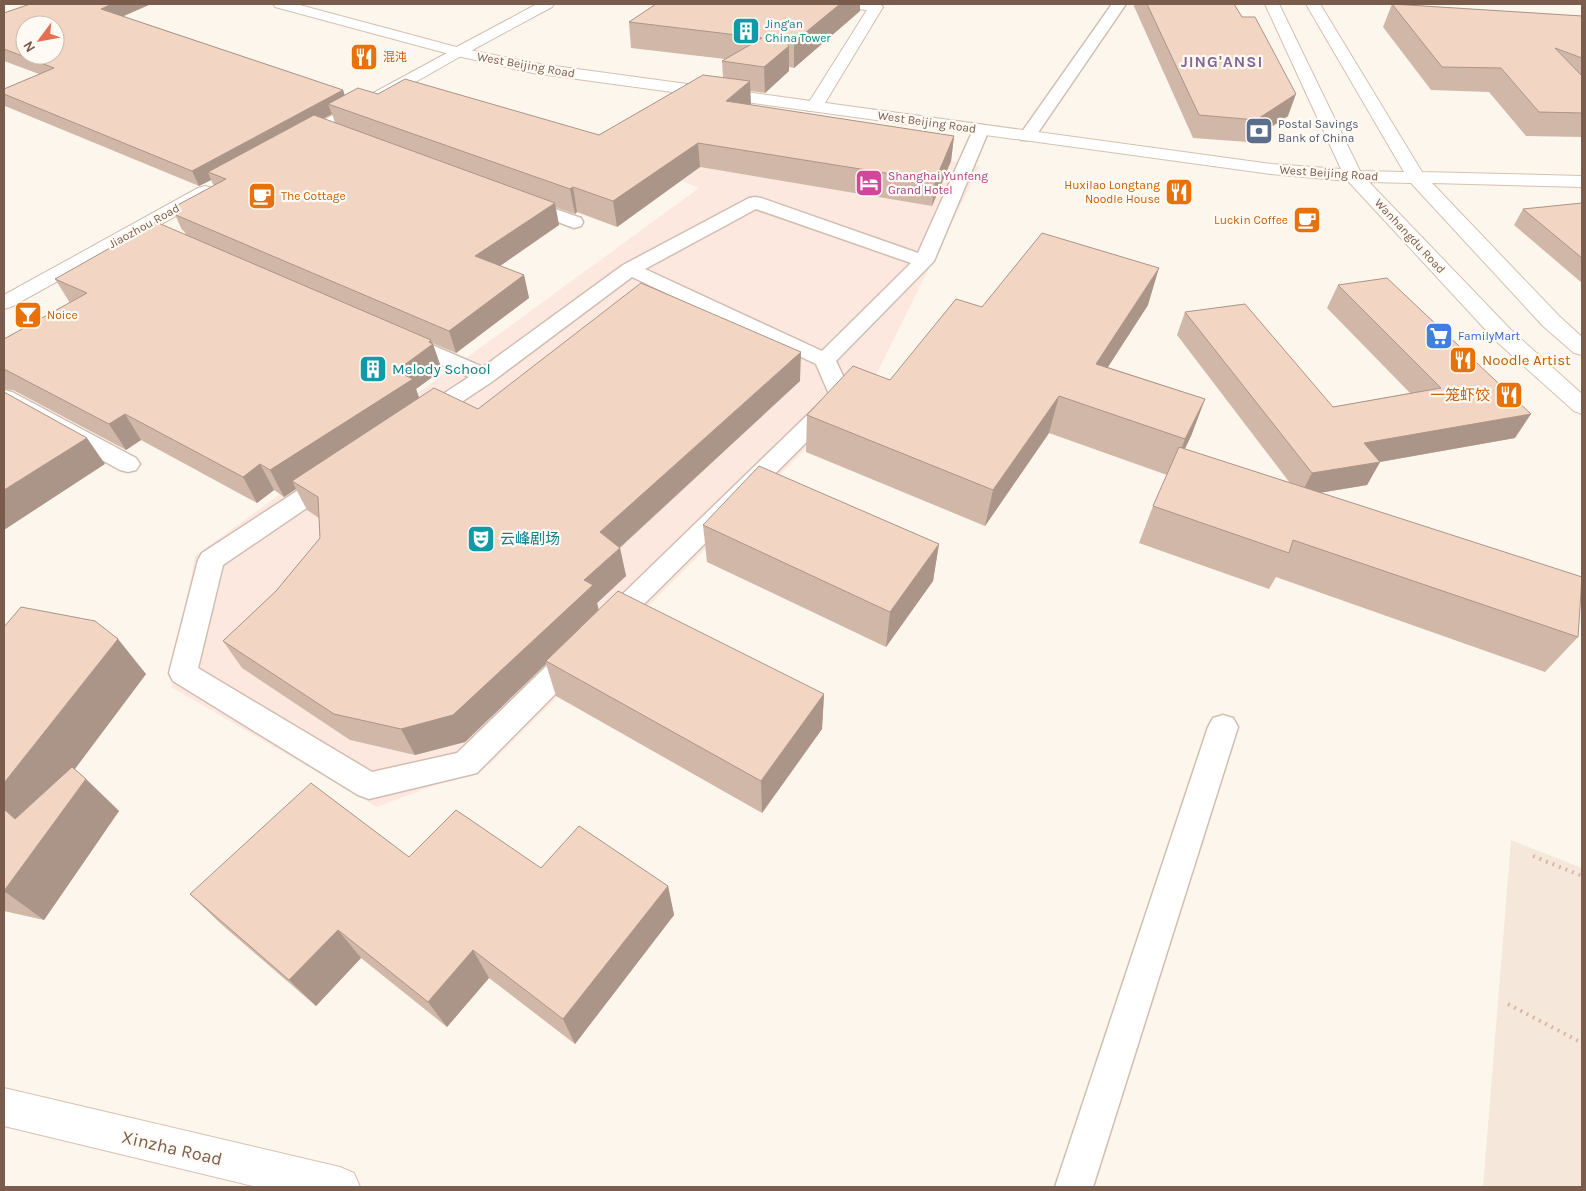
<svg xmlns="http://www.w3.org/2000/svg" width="1586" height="1191" font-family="Karla,'Noto Sans SC',sans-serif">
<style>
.residential{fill:#f5e8da}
.commercial{fill:#fde8e0}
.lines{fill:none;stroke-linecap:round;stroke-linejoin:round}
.service-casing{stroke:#d1beb0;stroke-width:3}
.minor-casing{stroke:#d1beb0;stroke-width:2}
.tertiary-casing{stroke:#d1beb0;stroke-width:2}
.secondary-casing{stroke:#d6c0b0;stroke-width:2}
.path{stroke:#d9b8a5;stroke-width:4;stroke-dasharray:2 5;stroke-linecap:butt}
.service{fill:#fff;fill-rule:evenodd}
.minor{fill:#fff;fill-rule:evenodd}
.tertiary{fill:#fff;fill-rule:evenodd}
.secondary{fill:#fff;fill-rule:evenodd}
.wall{fill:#d1b7a8;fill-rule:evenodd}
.shaded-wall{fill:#aa9588}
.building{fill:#f3d5c3;stroke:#aa9588;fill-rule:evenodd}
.labels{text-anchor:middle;stroke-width:4.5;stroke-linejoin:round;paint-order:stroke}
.far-culture-label{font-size:12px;fill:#0d838f;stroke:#fffaf3;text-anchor:start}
.far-food-label{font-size:12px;fill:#c56008;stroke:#fffaf3;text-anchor:start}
.far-street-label{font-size:12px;fill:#7a5c4d;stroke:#fffaf3}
.far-service-label{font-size:12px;fill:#4e5e75;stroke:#fffaf3;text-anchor:start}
.far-hotel-label{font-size:12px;fill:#b23c85;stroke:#fffaf3;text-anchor:start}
.far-shop-label{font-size:12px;fill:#366cbe;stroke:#fffaf3;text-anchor:start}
.food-label{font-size:15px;fill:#c56008;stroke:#fffaf3;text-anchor:start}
.culture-label{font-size:15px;fill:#0d838f;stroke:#fffaf3;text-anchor:start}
.far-district-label{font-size:16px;font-weight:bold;letter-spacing:1px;fill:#846695;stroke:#fffaf3}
.near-street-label{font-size:18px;fill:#7a5c4d;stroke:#fffaf3}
</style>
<rect width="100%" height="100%" fill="#fdf6ec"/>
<path class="residential" d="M1511,840l71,28v319h-99z"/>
<path class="commercial" d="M664,111l316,55 -108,217 -382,381 -113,43 -206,-120 24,-131 504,-368 -89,-36z"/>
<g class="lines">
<g class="service-casing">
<path id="service" d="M1112,4h14l-93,136h-12l-2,-4z
M981,125l6,2 2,3 -55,131 -98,100 16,34 -3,5 -231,230 -9,4 -9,-4 -4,-7 4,-7 229,-222 -13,-30 -184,-87 -139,104 -60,40 -8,2 -8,-2 -3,-5 3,-5 52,-34 -72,-31 -3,-5 3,-5 7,-1 7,1 72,31 140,-102 126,-67 6,-1 6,1 157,55 55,-123 2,-3zM756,209l155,54 -89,88 -177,-82z
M524,198l57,20 2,4 -2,4 -7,2 -56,-21 -3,-4 3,-4z
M4,390l8,2 124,66 4,6 -4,6 -8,2 -8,-2 -116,-64z
M331,472l8,2 4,6 -4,6 -116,79 -25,103 174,104 85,-19 110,-107 10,-3 10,3 4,8 -4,8 -110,111 -108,26 -11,-4 -185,-114 -4,-8 29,-113 4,-7 121,-79z
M1223,715l10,3 5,9 -145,460h-38l153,-460 5,-9z"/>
</g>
<g class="minor-casing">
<path id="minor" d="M537,4h17l-2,3 -89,48h-10l-3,-3 3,-3z
M841,4h39l3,3 -63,104h-12l-2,-4 61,-97 -24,-3z"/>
</g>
<g class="tertiary-casing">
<path id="tertiary" d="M458,47l5,2 3,3 -3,3 -157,89 -6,1 -6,-1 -3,-4 3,-4z
M205,186l7,2 2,4 -2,4 -201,111 -7,2v-14l194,-107z"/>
</g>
<g class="secondary-casing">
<path id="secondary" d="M273,4h23l164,44 73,15 738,101 70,5 -76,-165h14l81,167 44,1 -98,-168h14l102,168 160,4v11l-150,-4 127,133 23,21v18l-8,-2 -31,-27 -132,-143 -42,-1 143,149 70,63v20l-8,-3 -78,-70 -148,-160 -77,-7 -738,-101 -80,-18 -178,-48z
M4,1088l336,79 14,6 6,14h-103l-253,-61z"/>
</g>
<path class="path" d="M1533,856l49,20
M1508,1004l74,39"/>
<use href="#service" class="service"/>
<use href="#minor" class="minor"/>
<use href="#tertiary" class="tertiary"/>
<use href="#secondary" class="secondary"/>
</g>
<path class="wall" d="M24,4h127l-28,12 220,74 1,5 34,-1 221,41 124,-58 -1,-16 3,-2 -94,-11 -2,-26 27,-18h204v7l-66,57 -5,-1v4l-24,22 -15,-2v14l204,31 -3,25 -19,45 -232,-39 -83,60 -40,-15 -2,2 -20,-7 4,18 -59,41 24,9 5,23 -73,55 -24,-10 10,27 -26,19 3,9 59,11 322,-28 -180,167 6,28 -29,27 2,7 225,84 -2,35 -60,84 -206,-117 -10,-32 -81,78 -50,13 -65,-15 -108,-72 -19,-27 53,-50 44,-53 -1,-20 -12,-8 -11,-21 -12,8 -10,-7 -17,13 -116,-63 -15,10 -113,-60 -9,-1v-50l66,-36 -15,-24 131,-44 -2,-4 -2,-1 -10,-22 42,-22 -3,-6 -12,6 -194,-80 -1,-2v-15l35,-15 -35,-13v-48l23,-8zM332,114l3,9 -12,-5z
M1133,4h101l8,13 46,99 -40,26 -55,-4z
M1392,4l190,12v121l-56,-1 -37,-44 -58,-2 -48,-63z
M1582,203v80l-68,-58 9,-16z
M1338,285l177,153 -135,24 -13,23 -47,8 258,144 -33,35 -269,-95 -7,12 -130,-46 14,-37 14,-31 -118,-42 -64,93 -179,-74 1,-37 83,-35 92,-73 166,-2 -40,62 97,32 -14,37 -6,13 105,34 -113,-148 8,-23 148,95 77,-14 -83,-85z
M703,525l236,19 -6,37 -47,66 -179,-85z
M4,627l142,47 -71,95 44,42 -75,109 -40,-9z
M409,857l132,11 127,18 6,29 -99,129 -86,-66 -42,49 -86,-69 -45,48 -96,-83 -30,-29z"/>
<path class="shaded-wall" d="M112,4h39l-43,19 -7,-14z
M840,4h20v7l-66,57v-26z
M789,46v25l-24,22 -1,-26z
M750,81l1,24 -24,20 -1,-24z
M343,90l5,15 -20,-1 4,10 -114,62 -10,-4 3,8 -12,6 -7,-15z
M1296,94l-8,22 -40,26 8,-22z
M954,136l-3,25 -19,45 3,-25z
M698,143l2,24 -83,60 -4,-26z
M573,187l4,25 -2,2 -5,-25z
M555,203l4,22 -78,54 -6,-23z
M1159,268l-11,37 -62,96 10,-37z
M524,275l5,23 -73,55 -7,-22z
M431,340l1,4h1l9,26 -26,19 6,17 -130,75 4,8 -12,8 -14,-27 126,-99z
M801,352l-1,29 -194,179 -6,-28z
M1059,396l-10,37 -64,93 8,-36z
M1205,399l-14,37 -20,41 14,-38z
M125,414l16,26 -15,10 -17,-26z
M1531,414l-16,24 -164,29 13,-24z
M87,438l18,26 -101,66v-40z
M1380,462l-13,23 -67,11 12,-23z
M260,464l14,26 -17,13 -14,-26z
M939,544l-6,37 -47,66 4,-35z
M620,548l6,28 -29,27 2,10 -53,48v3l-81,78 -50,13 -14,-26 183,-149z
M118,639l28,35 -117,156 57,-51 33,32 -75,109 -40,-29v-108z
M824,694l-2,35 -60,84 -1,-32z
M668,886l6,29 -99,129 -12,-25z
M338,930l23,28 -45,48 -27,-26z
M473,950l16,28 -42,49 -19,-25z"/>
<path class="building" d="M30,4h82l-11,5 242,81 -151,81 -188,-77v-5l50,-21 -50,-19v-36zM25,25h30v30h-30z
M656,4h184l-46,38 -8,-1 3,5 -25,21 -42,-6 40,-23 -133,-16z
M1147,4h87l8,13h13l41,77 -40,26 -57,-5z
M1392,4l190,12v42l-27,-10 27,28v37l-43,-1 -38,-44 -59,-1z
M703,75l47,6 -24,20 228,35 -19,45 -237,-38 -85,58 -40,-14 -3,2 -242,-85 30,-16 20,6 27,-15 194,56z
M314,115l241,88 -80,53 49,19 -75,56 -273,-116 5,-3 -9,-4 54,-29 -18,-7z
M1582,203v55l-59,-49z
M156,222l275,118 -2,2 4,2 -37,27 17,8 -143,91 -10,-6 -17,13 -118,-63 -16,10 -105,-55v-30l83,-46 -32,-14z
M1042,233l117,35 -63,96 109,35 -20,40 -126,-43 -66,94 -186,-75 46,-49 37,14 66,-81 26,8z
M1387,278l144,136 -167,29 16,19 -68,11 -127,-161 60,-8 88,103 108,-19 -103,-103z
M641,283l160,69 -201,180 20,16 -36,32 9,5 -140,130 -52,14 -67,-15 -111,-73 53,-50 44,-53 -2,-41 -26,-16 142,-93 44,21z
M4,392l83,46 -83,52z
M1179,447l403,130 -4,60 -285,-97 -4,13 -136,-47z
M759,466l180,78 -49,68 -187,-87z
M618,591l206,103 -63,87 -215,-120z
M21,607l74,14 23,18 -114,144v-156z
M72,767l14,12 -82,112v-82l11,10z
M311,783l98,74 47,-47 85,58 38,-42 89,60 -105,133 -90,-69 -45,52 -90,-72 -49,50 -99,-86z"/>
<defs>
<g id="building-square" transform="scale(1.4375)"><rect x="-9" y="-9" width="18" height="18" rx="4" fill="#0f9aa8" stroke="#fffaf3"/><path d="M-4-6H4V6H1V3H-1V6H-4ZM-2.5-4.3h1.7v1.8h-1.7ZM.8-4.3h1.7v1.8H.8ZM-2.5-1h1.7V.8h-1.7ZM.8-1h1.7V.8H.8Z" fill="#fff"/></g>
<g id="restaurant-square" transform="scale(1.4375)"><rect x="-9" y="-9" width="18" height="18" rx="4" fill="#e8710a" stroke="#fffaf3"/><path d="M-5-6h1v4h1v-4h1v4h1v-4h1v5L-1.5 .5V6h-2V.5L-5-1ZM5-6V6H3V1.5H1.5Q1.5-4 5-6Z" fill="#fff"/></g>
<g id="bank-square" transform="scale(1.4375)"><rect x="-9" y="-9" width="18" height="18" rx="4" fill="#5c6f8a" stroke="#fffaf3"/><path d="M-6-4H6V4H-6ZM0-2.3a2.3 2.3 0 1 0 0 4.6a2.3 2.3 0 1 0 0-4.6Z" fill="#fff"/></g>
<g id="hotel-square" transform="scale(1.4375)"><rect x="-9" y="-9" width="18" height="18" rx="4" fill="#d1479c" stroke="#fffaf3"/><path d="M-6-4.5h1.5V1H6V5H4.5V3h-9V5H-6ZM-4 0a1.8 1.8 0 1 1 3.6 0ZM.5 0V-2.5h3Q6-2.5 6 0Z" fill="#fff"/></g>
<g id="cafe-square" transform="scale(1.4375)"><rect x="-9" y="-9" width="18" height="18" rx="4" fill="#e8710a" stroke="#fffaf3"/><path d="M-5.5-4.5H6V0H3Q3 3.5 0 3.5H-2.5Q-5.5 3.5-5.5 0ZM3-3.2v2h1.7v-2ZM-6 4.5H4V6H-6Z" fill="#fff"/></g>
<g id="bar-square" transform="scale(1.4375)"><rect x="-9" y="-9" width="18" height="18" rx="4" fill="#e8710a" stroke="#fffaf3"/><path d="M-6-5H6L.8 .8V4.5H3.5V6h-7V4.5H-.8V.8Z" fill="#fff"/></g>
<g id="supermarket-square" transform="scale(1.4375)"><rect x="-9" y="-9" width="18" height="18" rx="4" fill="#3f7fe0" stroke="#fffaf3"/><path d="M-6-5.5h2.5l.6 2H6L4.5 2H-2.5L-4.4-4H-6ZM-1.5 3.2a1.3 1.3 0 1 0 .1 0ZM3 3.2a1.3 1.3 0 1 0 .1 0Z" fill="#fff"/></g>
<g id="theatre-square" transform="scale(1.4375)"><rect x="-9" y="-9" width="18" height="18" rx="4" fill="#0f9aa8" stroke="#fffaf3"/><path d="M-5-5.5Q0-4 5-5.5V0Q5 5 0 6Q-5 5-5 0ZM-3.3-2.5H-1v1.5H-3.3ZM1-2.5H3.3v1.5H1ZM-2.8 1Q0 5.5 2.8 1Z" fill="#fff"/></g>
</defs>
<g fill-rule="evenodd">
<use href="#building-square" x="746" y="31"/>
<use href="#restaurant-square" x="364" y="57"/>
<use href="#bank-square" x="1259" y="131"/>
<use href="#hotel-square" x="869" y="183"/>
<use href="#restaurant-square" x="1179" y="192"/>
<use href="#cafe-square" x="262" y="196"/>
<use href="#cafe-square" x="1307" y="220"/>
<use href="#bar-square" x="28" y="315"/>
<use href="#supermarket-square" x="1439" y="336"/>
<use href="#restaurant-square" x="1463" y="360"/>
<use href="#building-square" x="373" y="369"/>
<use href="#restaurant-square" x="1509" y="395"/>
<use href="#theatre-square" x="481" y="539"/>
</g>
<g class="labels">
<g class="far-culture-label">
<text x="765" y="28">Jing'an<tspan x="765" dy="14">China Tower</tspan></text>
</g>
<g class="far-food-label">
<text x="383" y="61">混沌</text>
<text x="1160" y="189" text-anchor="end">Huxilao Longtang<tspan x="1160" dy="14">Noodle House</tspan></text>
<text x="281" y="200">The Cottage</text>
<text x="1288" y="224" text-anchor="end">Luckin Coffee</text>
<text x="47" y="319">Noice</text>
</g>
<g class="far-street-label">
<text transform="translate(526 65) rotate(10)" y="4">West Beijing Road</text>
<text transform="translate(927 122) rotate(8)" y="4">West Beijing Road</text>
<text transform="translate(1329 173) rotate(4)" y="4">West Beijing Road</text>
<text transform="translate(144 226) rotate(-29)" y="4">Jiaozhou Road</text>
<text transform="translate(1410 236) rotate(47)" y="4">Wanhangdu Road</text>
</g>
<g class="far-service-label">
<text x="1278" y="128">Postal Savings<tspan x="1278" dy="14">Bank of China</tspan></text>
</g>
<g class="far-hotel-label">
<text x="888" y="180">Shanghai Yunfeng<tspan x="888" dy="14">Grand Hotel</tspan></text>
</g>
<g class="far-shop-label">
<text x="1458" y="340">FamilyMart</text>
</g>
<g class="food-label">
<text x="1482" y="365">Noodle Artist</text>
<text x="1490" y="400" text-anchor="end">一笼虾饺</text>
</g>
<g class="culture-label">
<text x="392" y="374">Melody School</text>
<text x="500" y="544">云峰剧场</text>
</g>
<g class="far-district-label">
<text x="1222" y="67">JING'ANSI</text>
</g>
<g class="near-street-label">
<text transform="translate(172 1148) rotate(13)" y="6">Xinzha Road</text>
</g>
</g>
<rect width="1586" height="1191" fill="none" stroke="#7a5c4d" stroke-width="10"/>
<g transform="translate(40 40) rotate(238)"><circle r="24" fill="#fffaf3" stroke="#cabbb1"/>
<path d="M0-4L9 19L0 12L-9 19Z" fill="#e76f51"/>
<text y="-8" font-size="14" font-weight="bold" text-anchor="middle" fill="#7a5c4d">N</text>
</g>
</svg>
